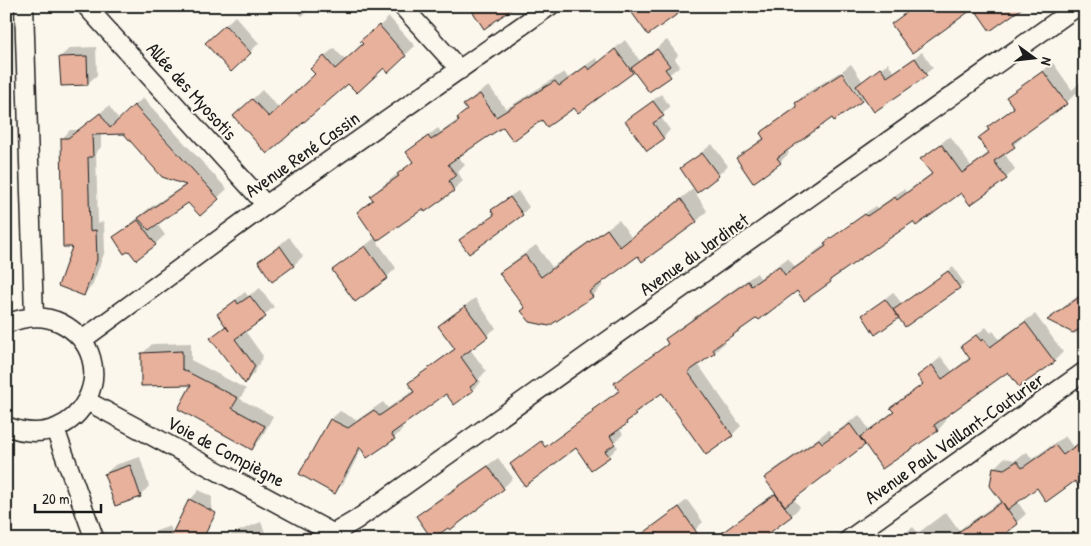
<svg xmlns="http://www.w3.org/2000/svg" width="1091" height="546" font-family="'Patrick Hand',sans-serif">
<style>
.shadow{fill:#0003}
.building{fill:#e7b19c;stroke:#1c1c1c}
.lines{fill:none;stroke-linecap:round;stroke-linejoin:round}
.minor-casing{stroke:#1c1c1c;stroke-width:21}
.minor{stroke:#fbf7ec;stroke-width:18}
.labels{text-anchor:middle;stroke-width:4;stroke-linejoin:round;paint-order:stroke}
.street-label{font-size:19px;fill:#1c1c1c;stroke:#fbf7ec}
</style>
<rect width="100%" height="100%" fill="#fbf7ec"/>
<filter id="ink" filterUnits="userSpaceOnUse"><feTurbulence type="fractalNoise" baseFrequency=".02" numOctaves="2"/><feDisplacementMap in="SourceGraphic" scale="10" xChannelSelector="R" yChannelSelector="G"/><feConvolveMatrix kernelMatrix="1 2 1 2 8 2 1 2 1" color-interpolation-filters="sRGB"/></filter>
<g filter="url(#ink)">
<path class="shadow" d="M292,6h21l-11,10z
M444,6h16l-9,8z
M914,6h108h-48l-62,45 -20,-27z
M235,16l24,27 -9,9 -34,-18z
M389,17l26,29 -27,25 -4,-5 -36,16 -81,70 -23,-45 18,-17 17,18 37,-35 5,-14 13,-11 11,12z
M625,40l15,21 27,-21 11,15 -3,4 5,7 -31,24 -15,-20 -60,36 -32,12 -39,7 -45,31 7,9 -7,7 5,9 -10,9 -30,17 -47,33 20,28 -9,9 -53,-7 42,-33 -18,-25 15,-13 -1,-3 9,-9 33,-26 -7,-9 31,-24 3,4 18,-13 8,-10 -2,-4 9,-9 15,-10 17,23 58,-37 4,6 28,-20 3,4z
M96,47l1,28 -10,9 -27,-27 10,-9z
M922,52l11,16 -58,43 -10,-15 -3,3 -20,-28 9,-7 12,18 25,-19 6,9z
M1053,63l19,27 13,-12v27l-9,-12 -10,10 -45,32 2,2 -19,16 11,16 -9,9 -44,13 -49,29 -74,52 -9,9 -33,8 -39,27 -36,25 2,2 -9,9 -17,12 43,62 -9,9 -25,18 -44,-62 -19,14 -17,17 -4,-6 -4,12 4,6 -9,9 4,4 -9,9 -33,-9 -55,40 18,-34 81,-63 -5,-7 54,-40 -3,-3 9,-9 82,-58 3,5 28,-20 7,9 80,-61 2,2 27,-19 2,3 26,-19 -10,-14 28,-23 21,30 18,-14 -10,-14 19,-19 16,-12 -7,-9z
M840,72l20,28 -28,16 -46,33 3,4 -9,9 -42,-4 26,-21 -2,-3 9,-9 27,-20 -2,-2 9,-9z
M661,94l9,13 -10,9 10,14 -7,8 -36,-17z
M143,98l84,91 -27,25 -12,-13 -31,23 8,11 -10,9 -26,5 -15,-11 34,-29 38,-25 -61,-51 -24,1v13l-5,6 2,70 6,-1 1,29 -13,35 -8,8 -11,-48 -11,-107 8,-9h8l31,-24 10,14z
M712,144l16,22 -10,9 -36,-7z
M693,189l14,22 -11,11 -58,32 -37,28 2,3 -11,11 -66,12 -25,-35 11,-10 24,-18 16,22 67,-47 12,17z
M518,191l11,16 -7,7 -61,26 34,-26 -2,-3 7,-8z
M289,237l14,19 -9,9 -35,-3z
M953,267l11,16 -5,4 -60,29h-36l30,-24 9,12z
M260,288l14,19 -29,24 18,25 -9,17 -9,9 -33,-44 14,-13 -8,-11 27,-22 3,4z
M1085,290v38l-9,6 -27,-15z
M475,298l21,30 -26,21 16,22 -7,8 2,3 -9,8 -26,2 -46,33 3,4 -9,9 -27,19 -5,-9 -19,36 -9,8 -33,-18 30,-55 9,-8 17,9 26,-18 5,6 26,-18 -5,-7 46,-35 -16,-22z
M1035,314l28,38 -9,9 -46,9 -65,47 3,4 -8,9 -55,37 -18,-24 -72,55 7,9 -9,9 -78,24 63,-48 -10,-14 9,-9 54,-39 3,5 27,-20 10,14 25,-18 -2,-3 9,-9 23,-16 -5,-7 22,-19 11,14 18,-14 -8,-11 24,-19 5,6 2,-2 6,8z
M191,343v17l55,29 -6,10 33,17 -12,23 -9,9 -58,-64 -52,-30 10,-10z
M1065,436l8,11 12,-9v42l-10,-1 -38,8 -20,14 9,13 -24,21 3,5h-109l17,-13 5,6 28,-21 13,18 43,-30 -8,-32 10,-10 11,2 12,-8 5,7z
M140,457l9,29 -9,10 -35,-22 10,-9z
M498,458l15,20 -10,10 -71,50 -14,-22 9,-9z
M6,472l6,6 -6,6z
M199,490l13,7 -1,27 -10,9 -11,-33z
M687,500l16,22 -8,8 -60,10z
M261,522l7,18h-43l4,-5z
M170,526l5,14h-34l4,-5z
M500,533l12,7h-19z"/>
<path class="building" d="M469,6h47l-32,23z
M627,6h62l-41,29z
M915,6h110l-35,25 -16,-23 -62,45 -21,-29z
M225,25l26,28 -20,19 -26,-29z
M379,25l27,31 -18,17 -4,-5 -27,25 -9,-9 -81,70 -34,-38 19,-17 17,18 46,-43 -5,-5 14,-13 11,13 28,-25 -3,-3z
M615,49l18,24 -55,40 -4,-5 -27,19 -5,-7 -29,21 -10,-14 -17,11 -38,26 8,11 -7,6 5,10 -29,21 -2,-3 -46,32 -20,-29 16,-12 -3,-4 29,-20 -2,-2 16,-12 -7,-10 22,-16 3,4 28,-19 -2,-3 10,-8 -4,-5 17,-11 16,23 59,-36 4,5 27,-20 3,4z
M657,49l13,17 -5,3 6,8 -22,15 -18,-24z
M87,56l1,29 -27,1 -2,-29z
M915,58l12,18 -53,36 -18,-26 24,-18 7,9z
M1043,71l24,33 -55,39 3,4 -21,14 13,18 -37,26 -9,-12 -45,33 -3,-4 -83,58 1,2 -27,19 -7,-10 -38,29 -2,-2 -44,31 2,4 -27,19 45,64 -27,19 -44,-62 -28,20 2,2 -10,7 1,2 -17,12 5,8 -10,7 5,6 -19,13 -15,-22 -51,38 -15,-22 31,-23 4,6 48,-35 -1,-2 27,-19 -5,-8 54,-39 -3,-5 83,-58 3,5 28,-20 6,9 41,-29 -2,-3 41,-29 2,2 28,-19 2,3 35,-26 -12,-15 21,-15 21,29 27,-19 -11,-16 11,-8 -2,-3 27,-19 -8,-11z
M842,73l20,28 -28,20 -2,-3 -55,40 4,5 -28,20 -17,-25 28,-19 -4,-6 37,-26 -2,-4z
M653,101l11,15 -11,7 11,16 -17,12 -22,-30z
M134,105l85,94 -19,17 -12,-13 -39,27 -11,-12 48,-33 -24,-8 -38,-43 -32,1 1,22h-5l2,74 6,-1 1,30 -13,36 -26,-10 14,-39h-9l-2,-109h7l32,-25 10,15z
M702,153l17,23 -22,17 -17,-25z
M510,197l13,18 -54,39 -10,-14 35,-25 -3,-5z
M681,199l16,23 -55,40 -4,-6 -49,36 4,5 -44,29 -19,-4 -9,-11 4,-3 -26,-35 26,-18 16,22 66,-48 13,18z
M138,220l18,25 -20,15 -7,-9 -5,3 -11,-17z
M280,246l14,20 -22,16 -14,-21z
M365,246l23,32 -33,24 -23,-32z
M948,271l12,17 -55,39 -12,-17z
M1085,293v32l-12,8 -26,-13z
M250,296l16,21 -31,22 20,27 -10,18 -35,-46 16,-12 3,5 -12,-17 19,-14 2,4z
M885,299l14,19 -24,17 -13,-20z
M465,306l23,31 -27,20 17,24 -8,6 3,4 -19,14 -8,-11 -55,40 4,5 -28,19 -7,-11 -25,47 -36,-20 31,-55 18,9 26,-18 5,6 35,-24 -6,-9 47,-34 -17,-23z
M1025,322l30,40 -36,25 -11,-15 -74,53 4,6 -56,38 -22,-32 34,-25 -4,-4 33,-24 -6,-8 15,-11 10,14 28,-20 -9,-13 15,-11 5,6 3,-2 6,8z
M182,351v18l56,29 -6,10 33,18 -13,24 -74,-41 13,-24 -50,1v-33z
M850,424l15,21 -80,61 -21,-28 55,-39 3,4z
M1085,439v56l-10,-14 -29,21 -9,-14 -30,22 -4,-7 15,21 -21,16h-50l55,-38 -12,-16 3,-19 11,2 13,-8 5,7 33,-23 8,10z
M130,465l11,32 -26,9 -11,-32z
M488,466l16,23 -54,41 -2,-2 -16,11 -16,-23z
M775,494l17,22 -32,24h-48z
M189,499l27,14 -14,27h-33z
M679,507l23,33h-68z"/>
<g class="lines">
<g class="minor-casing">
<path id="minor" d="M24,6l10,310
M86,6l180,199
M402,6l58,64
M6,324c19,-8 37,-10 55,-1 66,34 22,134 -55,103
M82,340l184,-135 284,-199
M87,401l253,136
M55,429l40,111
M322,540l34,-20 722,-514
M848,540l237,-169"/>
</g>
<use href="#minor" class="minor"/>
</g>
</g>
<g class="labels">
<g class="street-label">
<text transform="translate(192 91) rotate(48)" y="7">Allée des Myosotis</text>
<text transform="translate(302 154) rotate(-35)" y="7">Avenue René Cassin</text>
<text transform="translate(694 254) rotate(-35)" y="7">Avenue du Jardinet</text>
<text transform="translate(954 438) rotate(-35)" y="7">Avenue Paul Vaillant-Couturier</text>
<text transform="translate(226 451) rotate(28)" y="7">Voie de Compiègne</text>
</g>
</g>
<rect width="1091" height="546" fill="none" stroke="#fbf7ec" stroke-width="25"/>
<rect x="12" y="12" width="1066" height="521" fill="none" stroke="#1c1c1c" stroke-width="2" filter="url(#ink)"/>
<g transform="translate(1034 58) rotate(105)" stroke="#fbf7ec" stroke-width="4" paint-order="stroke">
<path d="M0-4L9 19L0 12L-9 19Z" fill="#1c1c1c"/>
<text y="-8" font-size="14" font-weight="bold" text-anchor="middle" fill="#1c1c1c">N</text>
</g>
<path d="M35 504v8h66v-8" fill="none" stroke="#1c1c1c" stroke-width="2.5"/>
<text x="42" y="504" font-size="15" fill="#1c1c1c" stroke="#fbf7ec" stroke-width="4" paint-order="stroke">20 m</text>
</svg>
